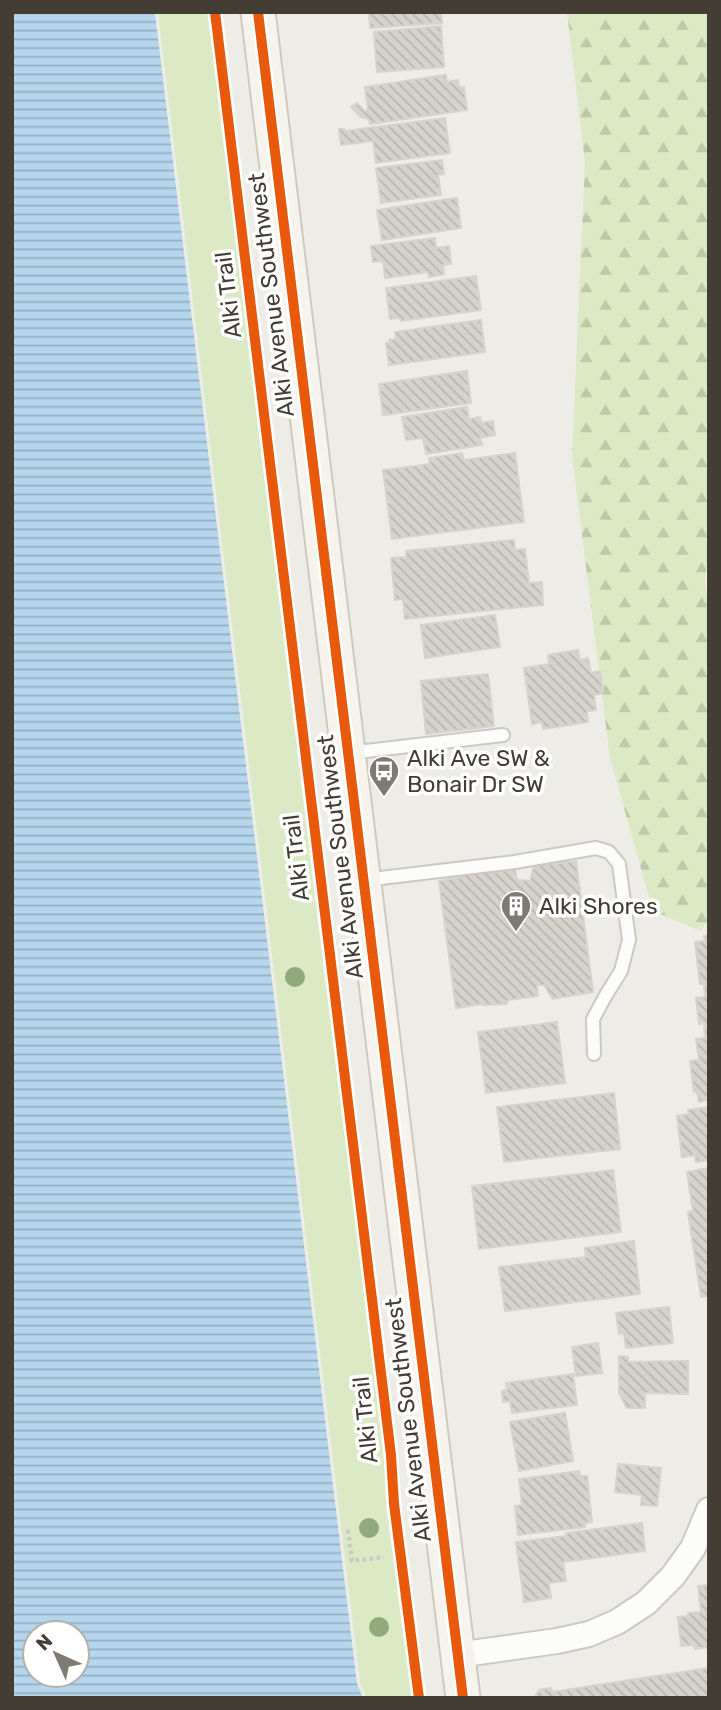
<svg xmlns="http://www.w3.org/2000/svg" width="721" height="1710" font-family="Rubik,sans-serif">
<style>
.green{fill:#dbe9c5}
.forest{fill:url(#forest-firs)}
.water{fill:url(#water-rules);fill-rule:evenodd}
.pier{fill:#eeece6}
.building{fill:url(#building-back-hatch);stroke:#d6d3cc;stroke-width:2}
.lines{fill:none;stroke-linecap:round;stroke-linejoin:round}
.service-casing{stroke:#ccc9c4;stroke-width:16}
.minor-casing{stroke:#ccc9c4;stroke-width:28}
.secondary-casing{stroke:#cfcabe;stroke-width:37}
.path{stroke:#cccac5;stroke-width:4.5;stroke-dasharray:3.5 3.5;stroke-linecap:butt}
.service{stroke:#fcfcfb;stroke-width:12}
.minor{stroke:#fcfcfb;stroke-width:24}
.secondary{stroke:#f6f3ec;stroke-width:33}
.cycleway-casing{stroke:#fff;stroke-width:15}
.cycleway{stroke:#e8590c;stroke-width:10}
.tree{fill:#90aa7c}
.labels{text-anchor:middle;stroke-width:7;stroke-linejoin:round;paint-order:stroke}
.street-label{font-size:23px;fill:#433d33;stroke:#fff}
.poi-label{font-size:23px;fill:#433d33;stroke:#fff;text-anchor:start}
</style>
<defs>
<pattern id="forest-firs" width="22" height="20" patternUnits="userSpaceOnUse" patternTransform="scale(1.75)"><rect width="22" height="20" fill="#dbe9c5"/><path d="M5 1l3.5 6h-7zM16 11l3.5 6h-7z" fill="#bdc9aa"/></pattern>
<pattern id="water-rules" width="6" height="5" patternUnits="userSpaceOnUse" patternTransform="scale(1.75)"><rect width="6" height="5" fill="#b5d6ed"/><path d="M0 2.5h6" fill="none" stroke="#95afc1"/></pattern>
<pattern id="building-back-hatch" width="6" height="6" patternUnits="userSpaceOnUse" patternTransform="scale(1.75)"><rect width="6" height="6" fill="#d6d3cd"/><path d="M-1 5l2 2M0 0l6 6M5-1l2 2" fill="none" stroke="#b9b6b0"/></pattern>
</defs>
<rect width="100%" height="100%" fill="#eeece6"/>
<path class="green" d="M155,12h53l106,880 71,565 1,51 26,190h-49l-6,-15z"/>
<path class="forest" d="M567,12h142v533l-4,34 4,42v298l-8,12 -48,-20 -43,-153 -38,-303 13,-293z"/>
<path class="water" d="M12,12h143l202,1671 6,15h-351zM35,1633h42v42h-42z"/>
<path class="pier" d="M155,12h3l202,1670 7,16h-4l-6,-15z"/>
<path class="building" d="M369,12h72l1,11 -72,5z
M441,26l3,41 -67,5 -3,-40z
M446,75l1,7 11,-2 1,8 5,-1 3,23 -97,14 -1,-5 -8,-2 -10,-10 6,-4 8,8h3l-3,-24z
M445,118l5,35 -74,10 -3,-22 -32,4 -2,-16h5l1,2z
M442,160l2,14 -6,1 3,20 -60,8 -5,-35z
M457,198l4,30 -79,12 -5,-30z
M435,238l1,10 13,-2 2,18 -8,1 1,9 -15,3 -1,-5 -43,6 -2,-17 -10,1 -2,-16z
M476,276l5,34 -80,11 -1,-3 -10,1 -4,-31z
M481,320l4,32 -96,13 -3,-22h4l-1,-3 7,-1 -1,-7z
M467,371l4,32 -88,12 -4,-31z
M467,407l2,12 11,-2 1,6 12,-2 2,14 -15,3 2,7 -56,9 -3,-16 -17,2 -4,-23z
M462,453l2,7 51,-7 9,69 -132,17 -9,-69 47,-6 -1,-6z
M514,540l1,10 10,-1 4,34 13,-1 1,23 -138,14 -2,-20 -8,1 -4,-42 15,-1v-6z
M495,615l5,32 -75,11 -4,-33z
M578,650l2,10 8,-2 3,15 9,-2 3,22 -9,2 2,15 -9,1 1,11 -45,7 -1,-7 -10,2 -8,-56 25,-4 -1,-9z
M488,674l6,52 -68,8 -5,-53z
M576,861l17,131 -40,7 -9,-14h-7l1,11 -30,4 -2,4 -22,1 -2,-1 -26,4 -17,-127 24,-4 2,-4 24,-4 1,4 25,-4 2,11 13,1 4,-15z
M709,935v165l-10,2 -2,-11 -3,1 -4,-31 9,-1 -3,-21 9,-1 -1,-15 -5,1 -3,-26 9,-1 -1,-13h-4l-5,-42 10,-1 -1,-5z
M557,1022l8,61 -79,10 -8,-61z
M614,1093l6,56 -116,13 -7,-55z
M709,1107v53l-13,2 -1,-7 -13,2 -5,-41 12,-2 -1,-4z
M709,1168v128l-8,1 -13,-85 5,-1 -6,-39z
M613,1170l8,62 -142,17 -7,-63z
M634,1241l6,53 -135,17 -6,-44 87,-10 -1,-9z
M669,1307l4,36 -47,5 -2,-15 -5,1 -3,-21z
M598,1343l4,30 -26,3 -4,-29z
M619,1356l9,1v5l60,-1v33l-43,-1v15h-18l-8,-15z
M573,1374l4,31 -65,8 -2,-12 -7,1 -1,-11 5,-1 -1,-7z
M565,1413l8,48 -54,10 -9,-49z
M618,1464l43,4 -4,38 -16,-1 1,-10 -27,-3z
M579,1471l1,5h7l5,46 -7,1v4l-67,8 -3,-29 7,-1 -3,-26z
M642,1523l3,28 -82,11 3,19 -17,2 2,15 -27,4 -8,-60 51,-6 -1,-3z
M709,1585v62l-14,2 -1,-4 -13,1 -3,-29 11,-1 -1,-3 13,-1 -3,-26z
M709,1668v30h-175l5,-8 12,-2 1,4z"/>
<g class="lines">
<g class="service-casing">
<path id="service" d="M349,753l154,-18
M364,880l151,-18 81,-14 13,4 10,12 10,76 -8,31 -15,24 -13,24 1,35"/>
</g>
<g class="minor-casing">
<path id="minor" d="M457,1655l100,-14 32,-7 28,-12 29,-19 27,-27 20,-28 16,-38"/>
</g>
<g class="secondary-casing">
<path id="secondary" d="M258,12l205,1686"/>
</g>
<path class="path" d="M348,1530l4,31 32,-4"/>
<use href="#service" class="service"/>
<use href="#minor" class="minor"/>
<use href="#secondary" class="secondary"/>
<g class="cycleway-casing">
<path id="cycleway" d="M215,12l176,1443 3,49 25,194
M258,12l205,1686"/>
</g>
<use href="#cycleway" class="cycleway"/>
</g>
<g class="tree">
<circle cx="295" cy="977" r="10"/>
<circle cx="369" cy="1528" r="10"/>
<circle cx="379" cy="1627" r="10"/>
</g>
<defs>
<g id="bus-pin" transform="scale(1.575)"><path d="M0 17L-7.5 6A9.5 9.5 0 1 1 7.5 6Z" fill="#7f7a72" stroke="#fff"/><path d="M-5-6H5V4H4V6H2V4H-2V6H-4V4H-5ZM-3.5-4V0h7V-4ZM-3.5 1.2v1.5H-2V1.2ZM2 1.2v1.5H3.5V1.2Z" fill="#fff"/></g>
<g id="building-pin" transform="scale(1.575)"><path d="M0 17L-7.5 6A9.5 9.5 0 1 1 7.5 6Z" fill="#7f7a72" stroke="#fff"/><path d="M-4-6H4V6H1V3H-1V6H-4ZM-2.5-4.3h1.7v1.8h-1.7ZM.8-4.3h1.7v1.8H.8ZM-2.5-1h1.7V.8h-1.7ZM.8-1h1.7V.8H.8Z" fill="#fff"/></g>
</defs>
<g fill-rule="evenodd">
<use href="#bus-pin" x="384" y="771"/>
<use href="#building-pin" x="516" y="906"/>
</g>
<g class="labels">
<g class="street-label">
<text transform="translate(228 295) rotate(-97)" y="8">Alki Trail</text>
<text transform="translate(271 295) rotate(-97)" y="8">Alki Avenue Southwest</text>
<text transform="translate(340 857) rotate(-97)" y="8">Alki Avenue Southwest</text>
<text transform="translate(296 858) rotate(-97)" y="8">Alki Trail</text>
<text transform="translate(365 1420) rotate(-96)" y="8">Alki Trail</text>
<text transform="translate(408 1420) rotate(-97)" y="8">Alki Avenue Southwest</text>
</g>
<g class="poi-label">
<text x="407" y="766">Alki Ave SW &amp;<tspan x="407" dy="26">Bonair Dr SW</tspan></text>
<text x="539" y="914">Alki Shores</text>
</g>
</g>
<rect width="721" height="1710" fill="none" stroke="#433d33" stroke-width="28"/>
<g transform="translate(56 1654) rotate(315)"><circle r="33" fill="#ffffff" stroke="#b4b1ad" stroke-width="2"/>
<path d="M0-5L12 26L0 18L-12 26Z" fill="#7f7a72"/>
<text y="-10" font-size="19" font-weight="bold" text-anchor="middle" fill="#433d33">N</text>
</g>
</svg>
